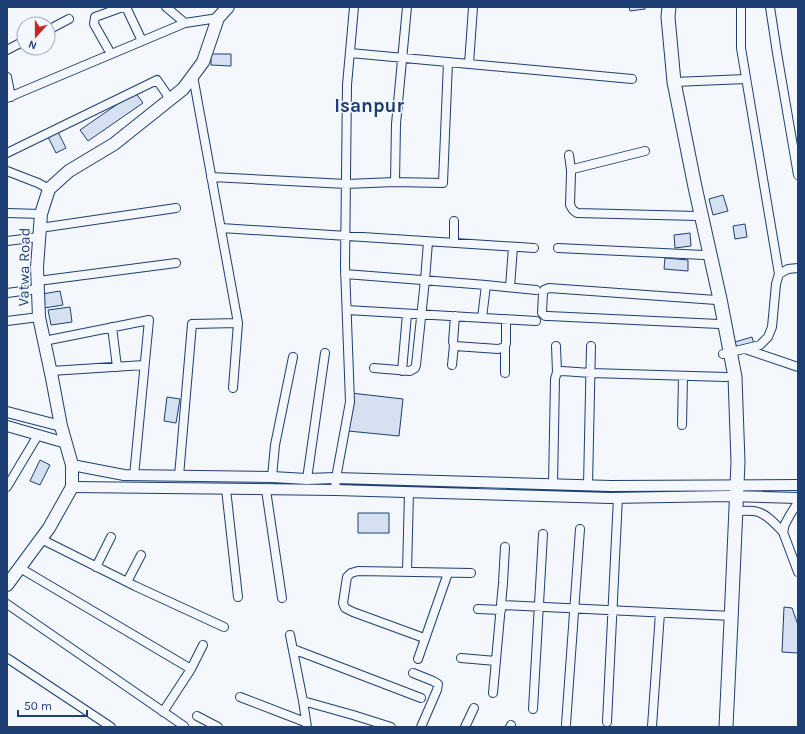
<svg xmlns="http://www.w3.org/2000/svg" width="805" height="734" font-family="Karla,sans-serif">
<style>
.building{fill:#d5e0f0;stroke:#1d3f73}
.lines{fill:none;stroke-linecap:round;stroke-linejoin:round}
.minor-casing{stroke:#1d3f73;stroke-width:10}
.tertiary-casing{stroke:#1d3f73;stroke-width:12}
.secondary-casing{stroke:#1d3f73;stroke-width:14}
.primary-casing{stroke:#1d3f73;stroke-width:15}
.minor{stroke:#f4f7fb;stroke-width:8}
.tertiary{stroke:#f4f7fb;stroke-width:10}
.secondary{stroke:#f4f7fb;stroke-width:12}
.primary{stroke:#f4f7fb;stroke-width:13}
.labels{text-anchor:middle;stroke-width:3;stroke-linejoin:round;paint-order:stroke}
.street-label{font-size:15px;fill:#1d3f73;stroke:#f4f7fb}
.district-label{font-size:19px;font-weight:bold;fill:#1d3f73;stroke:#f4f7fb}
</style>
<rect width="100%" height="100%" fill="#f4f7fb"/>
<path class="building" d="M629,7h16v2l-15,2z
M211,54h20v12l-20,-1z
M135,92l8,11 -55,38 -8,-11z
M58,132l8,16 -10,5 -8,-16z
M723,195l5,16 -15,4 -4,-16z
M745,224l2,13 -12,2 -2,-13z
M690,233l1,13 -16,2 -1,-13z
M665,258l23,2v11l-24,-2z
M60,291l3,14 -19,3 -2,-14z
M70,307l2,15 -21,3 -3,-15z
M752,337l2,7 -17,5 -2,-7z
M351,393l52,6 -4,37 -51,-5z
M167,397l13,2 -4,24 -12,-2z
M40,460l10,5 -10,20 -10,-4z
M358,513h31v20h-31z
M784,607l8,1 6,17v28l-16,-1z"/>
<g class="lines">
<g class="minor-casing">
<path id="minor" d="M126,7l16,34
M166,7l19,16 33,-5
M741,7v41l38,226
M770,7l7,46 21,122
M48,30l21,-11
M7,50l17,-9
M350,53l282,26
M111,54l-17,-30 1,-7 28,-10
M469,64l4,-57
M193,76l45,247 -5,65
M7,77l4,20
M674,82l72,-3
M7,98l178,-75
M645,151l-72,18 -2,1v3l-1,32 3,5 4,3 120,3
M7,153l150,-73 13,19
M569,155l2,15
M7,171l31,12 11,6
M211,177l135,7 49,-2 48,1 5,-121
M395,182l1,-58 11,-117
M7,213l34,1
M40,228l136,-20
M221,228l313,20
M7,241l32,-4
M454,243v-22
M558,248l146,7
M345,274l141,11 50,5
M38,281l138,-18
M510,287l3,-40
M7,293l31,-4
M716,300l-167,-12 -5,2 -1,3 -1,20 3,3h3l171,8
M347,310l189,11
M455,316l-2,26 1,3 1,1 43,3 7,-2 1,-4v-24
M482,318l4,-33
M7,321l32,-4
M112,327l5,40
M44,341l105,-21 -15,156
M556,346l1,26
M505,347v26
M745,349l53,18
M723,354l37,-9 8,-8 4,-10 4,-43 3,-10 9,-5 10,-1
M452,365l2,-20
M374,368l36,3 5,-3 1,-3 9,-85 3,-38
M51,371l93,-6
M402,371l5,-57
M682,425l1,-49
M179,476l13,-152 46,-1
M272,477l3,-32 18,-88
M307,479l18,-126
M553,484l2,-105 2,-7 5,-1 29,2 135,4
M588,485l3,-139
M7,487l31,-52
M226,489l12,108
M266,490l16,108
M335,490l1,-12 14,-76 -5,-135 2,-182 7,-78
M798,502l-8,13 -5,9 -2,8 15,40
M736,511c7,0 15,-1 22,1 10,3 18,13 25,20
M41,539l94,47 89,41
M96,567l15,-30
M20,568l171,101
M407,572l2,-80
M127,582l14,-27
M7,604l177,122
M501,605l231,11
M478,609l23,1
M290,635l13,66 4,26
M424,638l-71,-26 -8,-4 -2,-5 4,-26 4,-4 7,-2 113,2
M293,649l128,49
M7,658l104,69
M461,658l35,3
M418,659l30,-86
M413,673l20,8 5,3 -1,6 -16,37
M493,693l10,-110 2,-36
M240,697l65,25
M303,701l50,14 38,12
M533,709l10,-175
M163,712l28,-43 12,-24
M197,716l21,11
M607,722l11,-225
M566,724l14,-195
M652,726l8,-113
M465,727l9,-19
M510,727l1,-2"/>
</g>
<g class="tertiary-casing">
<path id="tertiary" d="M7,412l54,14
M7,426l59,17
M72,465l52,10 148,2 35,2 29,-1 275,8 187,-1
M72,487l263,3 275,8 118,-2 70,2"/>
</g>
<g class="secondary-casing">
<path id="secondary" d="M7,585l42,-57 23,-41v-22l-11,-39 -9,-48 -13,-61 -2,-50 4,-53 8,-25 20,-18 45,-27 69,-55 20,-27 15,-44 10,-11"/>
</g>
<g class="primary-casing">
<path id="primary" d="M669,7l-1,10 6,65 21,105 25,112 15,78 3,85 -7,159 -5,106"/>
</g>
<use href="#minor" class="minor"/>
<use href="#tertiary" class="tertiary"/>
<use href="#secondary" class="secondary"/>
<use href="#primary" class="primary"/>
</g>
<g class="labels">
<g class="street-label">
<text transform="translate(24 267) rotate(-89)" y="5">Vatwa Road</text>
</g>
<g class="district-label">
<text x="369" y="112">Isanpur</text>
</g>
</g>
<rect width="805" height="734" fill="none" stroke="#1d3f73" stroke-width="16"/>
<g transform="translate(36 36) rotate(201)"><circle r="19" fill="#f4f7fb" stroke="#9eadc5"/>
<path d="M0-3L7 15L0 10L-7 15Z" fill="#c62828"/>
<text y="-6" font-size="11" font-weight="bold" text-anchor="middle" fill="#1d3f73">N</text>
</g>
<path d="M18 710v6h69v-6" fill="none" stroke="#1d3f73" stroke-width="2"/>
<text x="24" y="710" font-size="12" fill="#1d3f73" stroke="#f4f7fb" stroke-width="3" paint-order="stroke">50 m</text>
</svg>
